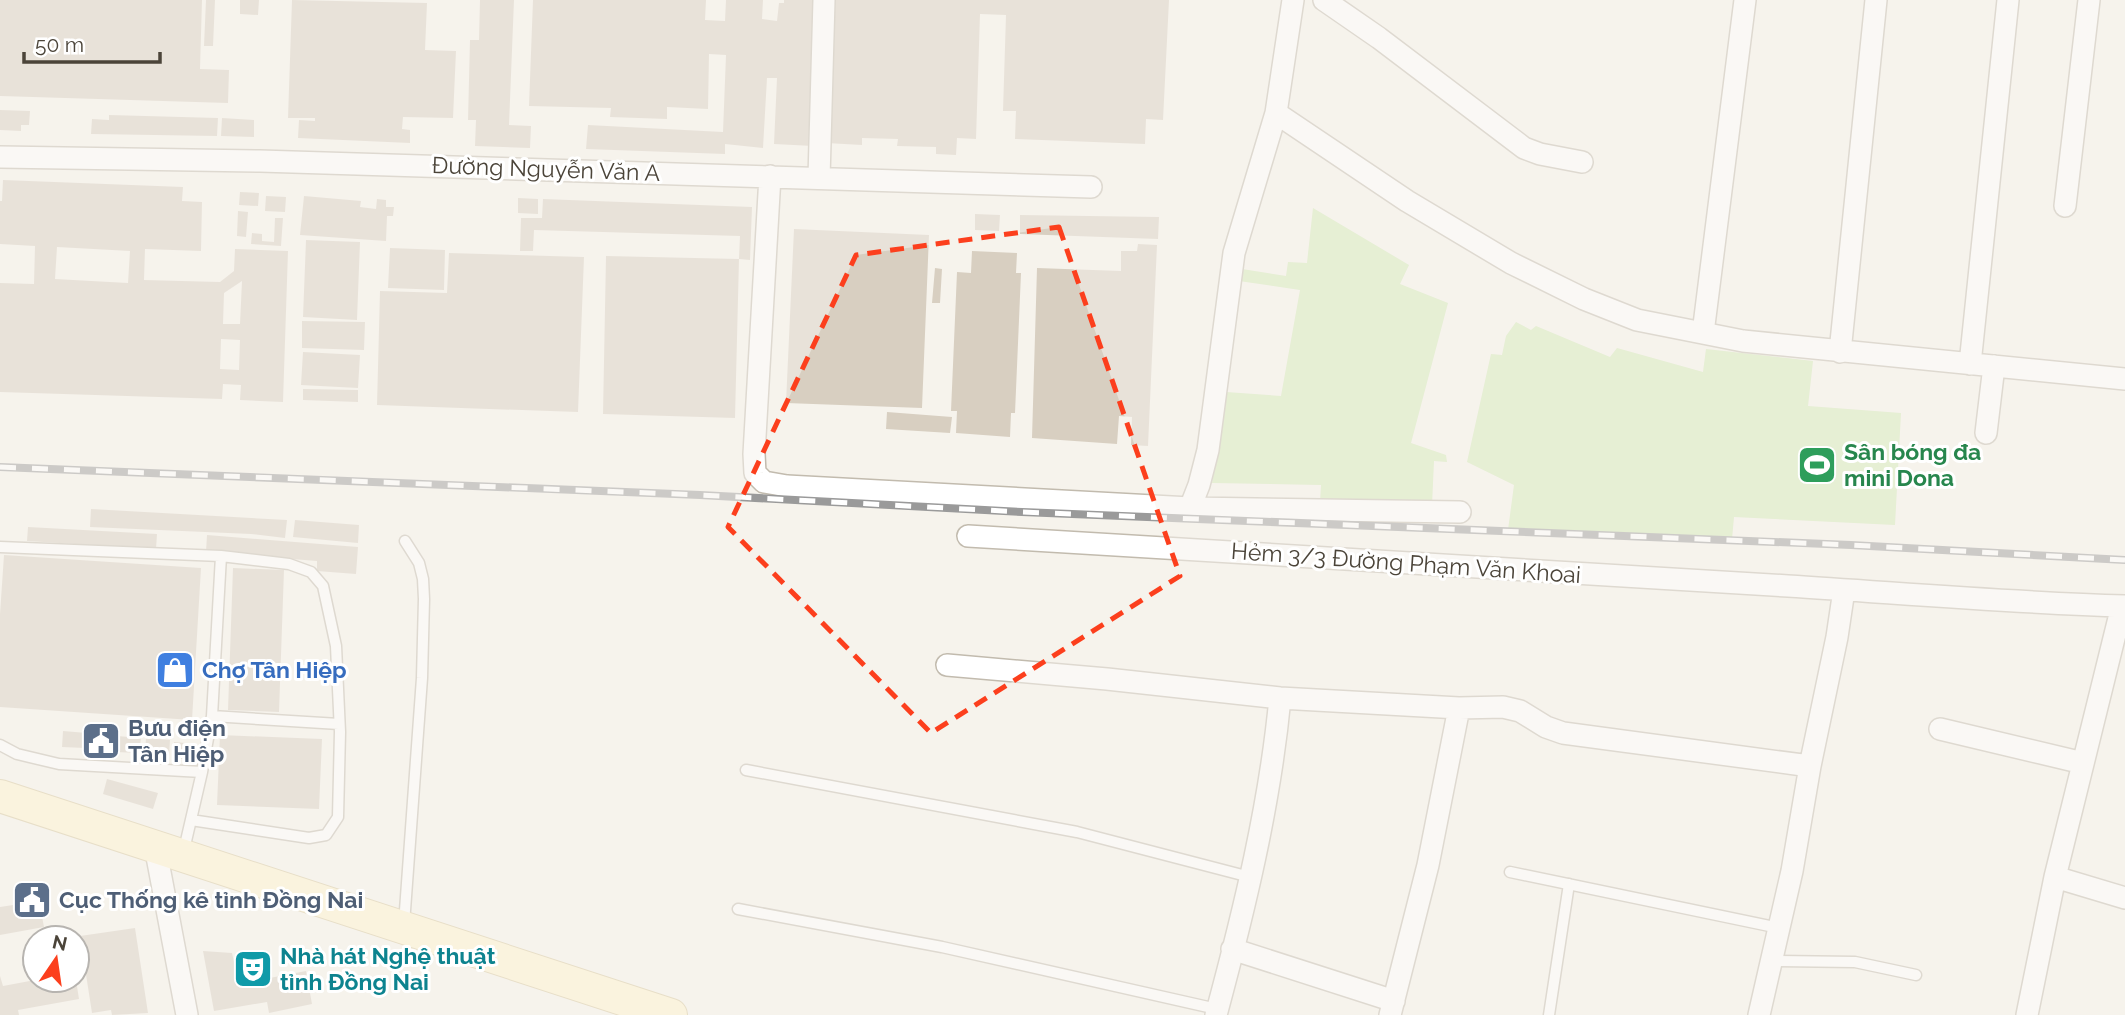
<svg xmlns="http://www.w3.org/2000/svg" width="2125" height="1015" font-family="Raleway,sans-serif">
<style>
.green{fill:#d2eab5}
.building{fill:#d8cfc1;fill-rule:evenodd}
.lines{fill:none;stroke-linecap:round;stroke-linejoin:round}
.lane-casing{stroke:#c2bbae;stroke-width:13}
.street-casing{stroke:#c2bbae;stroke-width:24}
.secondary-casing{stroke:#d6c79b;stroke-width:34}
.lane{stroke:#fff;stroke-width:10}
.street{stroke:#fff;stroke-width:21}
.secondary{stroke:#fff3cd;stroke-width:32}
.rail-casing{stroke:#9a9a9a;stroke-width:8}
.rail{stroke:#fff;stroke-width:5;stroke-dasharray:16;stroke-linecap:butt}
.marked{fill:none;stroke:#fc3f1d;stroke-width:5;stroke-dasharray:14 9;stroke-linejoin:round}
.labels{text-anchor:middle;stroke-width:6;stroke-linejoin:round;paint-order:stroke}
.street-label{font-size:23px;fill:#4b4439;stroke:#fff}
.leisure-label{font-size:23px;font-weight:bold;fill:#27864d;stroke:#fff;text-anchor:start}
.shop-label{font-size:23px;font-weight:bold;fill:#366cbe;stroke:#fff;text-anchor:start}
.service-label{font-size:23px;font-weight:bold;fill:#4e5e75;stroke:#fff;text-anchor:start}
.culture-label{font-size:23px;font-weight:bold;fill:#0d838f;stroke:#fff;text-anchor:start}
</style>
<rect width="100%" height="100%" fill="#f6f3ec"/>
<path class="green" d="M1313,208l96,57 -9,19 48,19 -37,140 35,12 1,7 -13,-1 -2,44 -112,-2 1,-18 -109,-2 14,-91 55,4 19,-106 -61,-9 3,-12 44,7 2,-14 19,1z
M1516,322l15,8 5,-4 74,31 7,-9 86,24 3,-23 107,12 -5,45 93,7 -6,112 -161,-8 -2,22 -224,-9 6,-45 -47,-23 24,-108 11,1 4,-19z"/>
<path class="building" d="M0,0h202l-2,69 29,1 -1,33 -228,-7z
M206,0h9l-2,46h-9z
M240,0h19l-1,15 -18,-1z
M292,0l135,3 -2,47 31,1 -3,67 -50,-1 -1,12 8,1v13l-112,-5 1,-18 16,1v-3h-27z
M480,0h34l-5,125 22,1 -1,22 -55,-2 1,-26h-8l2,-80h9z
M533,0h173l-1,20 20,1 1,-21h37l-1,19 15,2 2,-18h5v-3h34l-5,146 -39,-2 3,-66h-10l-4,70 -38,-4v10l-139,-5 2,-24 135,7 3,-77 -17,-1 -1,55 -41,-2v12l-57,-2 1,-9 -82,-2z
M830,0h339l-6,120 -17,-1 -1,25 -130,-5 1,-28h-13l3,-96 -26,-1 -4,125 -19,-1 -1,17 -20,-1v-7l-39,-1 1,-7 -36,-1v7l-36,-2z
M0,110l30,1 -1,14h-8v6l-21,-1z
M109,115l109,3 -1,18 -126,-2 1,-15 17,1z
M222,118l32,2v17l-33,-1z
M3,180l180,7 -1,14 20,1 -1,49 -56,-2 -1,31 76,2 14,-11 1,-22 53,2 -5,151 -43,-2 1,-15 -18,-1 -1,15 -222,-7v-109l34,1 1,-38 -35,-2v-43h2zM57,247l73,4 -2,32 -73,-4zM242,281l-2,43h-17l1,-31zM221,339l19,1 -1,30 -19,-1z
M240,192l19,1 -1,13 -19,-1z
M266,196l20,1 -1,15 -20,-1z
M304,196l57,5 -1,6 16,2 1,-10 9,1v7h8l-1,9h-6l-1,25 -86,-6z
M518,198l20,1v15l-20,-1z
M543,199l209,8 -2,53 -11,-1 1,-23 -206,-6 -1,21h-13l1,-33h21z
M238,211l10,1 -2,25 -9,-1z
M975,214l25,1 -1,16 -24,-1z
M1020,215l139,2 -1,22 -138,-5z
M275,218h8l-2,28 -30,-2 1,-11 10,1v7l12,1z
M794,229l135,6 -7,173 -136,-5z
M306,240l54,2 -3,78 -54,-3z
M1138,244l19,1 -9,201 -17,-1 1,-28 -13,-1 -2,28 -85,-6 5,-170 84,3v-20h16z
M390,248l55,2 -1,40 -56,-2z
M972,251l45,2 -1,20h5l-6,140h-4l-1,24 -54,-4 1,-22h-6l6,-139 14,1z
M449,253l135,4 -6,155 -201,-7 3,-114 67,2z
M606,256l133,3 -4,159 -132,-4z
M935,268l7,1 -2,34h-8z
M302,321l63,1 -1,28 -62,-2z
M303,352l57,3 -2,33 -57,-3z
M303,389l55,1v12l-55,-2z
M887,412l65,5 -2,16 -64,-4z
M91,509l196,11 -2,18 -34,-4 -161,-7z
M295,520l64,5 -1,18 -65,-6z
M28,527l129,7 -1,15 -129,-8z
M207,535l151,12 -2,27 -39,-3v-10l-111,-9z
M4,555l197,13 -9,152 -192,-13v-93z
M233,568l51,2 -5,142 -51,-2z
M63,731l24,2 -2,15 -23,-1z
M89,733l24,1 -1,16 -24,-2z
M220,735l102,4 -3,70 -102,-4z
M117,736l24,2 -2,15 -23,-1z
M146,738l24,2 -1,16 -24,-2z
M174,742l23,2 -1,16 -23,-2z
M107,779l51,14 -5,16 -50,-15z
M39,901l5,26 -44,8v-28z
M135,928l13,85 -36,2 -1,-5 -19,3 -12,-77z
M203,951l29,2 7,31 67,-13 6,33 -43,9 -2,-11 -53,9z
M0,976l3,10 32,-6h41l3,19 -61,11 1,5h-19z"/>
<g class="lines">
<g class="lane-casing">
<path id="lane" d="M0,547l221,9 68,8 22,8 12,14 13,60 4,86 -2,85 -12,18 -17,3 -118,-18
M212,716l127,8
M0,745l17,9 42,10 143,8
M746,770l331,62 173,45
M183,854l19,-82 10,-56 9,-160
M1510,872l269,56
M738,909l204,38 275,62
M404,924l18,-246 2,-79 -1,-20 -4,-16 -14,-22
M1771,961l84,1 61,13
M1549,1015l20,-131"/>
</g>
<g class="street-casing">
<path id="street" d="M1324,0l55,38 145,110 16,6 42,8
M1276,113l131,88 104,62 73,36 53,21 106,21 382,38
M0,157l260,4 831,26
M770,176l-16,278 1,19 9,9 23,4 403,22 9,-23 9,-35 26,-197 42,-140 17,-113
M819,178l5,-178
M2065,206l24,-206
M1703,333l42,-333
M1840,352l36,-352
M1970,364l38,-364
M1986,433l8,-67
M1190,508l270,4
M968,536c274,17 547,35 820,50 112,7 224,17 337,20
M947,665l160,14 173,19 179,10 44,-1 17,4 26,16 17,6 247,33
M1940,729l143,34
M155,846l32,169
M2055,877l70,21
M1232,949l162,52
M1216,1015c28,-104 54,-210 64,-317
M1390,1015l38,-150 31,-157
M1759,1015l33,-144 18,-105 27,-129 7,-47
M2027,1015l28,-138 67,-271"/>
</g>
<g class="secondary-casing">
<path id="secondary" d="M0,796l671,219"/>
</g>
<use href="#lane" class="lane"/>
<use href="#street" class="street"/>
<use href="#secondary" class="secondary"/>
<g class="rail-casing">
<path id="rail" d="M0,467l700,28 322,17 829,33 274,15"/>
</g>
<use href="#rail" class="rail"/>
</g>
<path d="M0 0H2125V1015H0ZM1059,227l121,349 -249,157 -203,-206 128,-272z" fill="#f6f3ec" fill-opacity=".55" fill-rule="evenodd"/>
<path class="marked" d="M1059,227l121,349 -249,157 -203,-206 128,-272z"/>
<defs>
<g id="stadium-square" transform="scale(2.0125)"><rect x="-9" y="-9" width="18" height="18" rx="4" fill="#2e9e5b" stroke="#fff"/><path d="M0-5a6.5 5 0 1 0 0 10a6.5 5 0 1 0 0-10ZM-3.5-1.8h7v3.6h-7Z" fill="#fff"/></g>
<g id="shop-square" transform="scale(2.0125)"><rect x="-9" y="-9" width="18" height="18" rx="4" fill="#3f7fe0" stroke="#fff"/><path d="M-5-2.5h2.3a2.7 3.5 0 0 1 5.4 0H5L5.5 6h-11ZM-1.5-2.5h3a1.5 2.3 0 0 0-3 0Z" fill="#fff"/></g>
<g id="civic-square" transform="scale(2.0125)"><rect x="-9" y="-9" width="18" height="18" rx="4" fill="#5c6f8a" stroke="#fff"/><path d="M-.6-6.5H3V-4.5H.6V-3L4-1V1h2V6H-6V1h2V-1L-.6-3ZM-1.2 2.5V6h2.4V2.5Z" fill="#fff"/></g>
<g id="theatre-square" transform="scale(2.0125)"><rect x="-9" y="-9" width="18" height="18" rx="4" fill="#0f9aa8" stroke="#fff"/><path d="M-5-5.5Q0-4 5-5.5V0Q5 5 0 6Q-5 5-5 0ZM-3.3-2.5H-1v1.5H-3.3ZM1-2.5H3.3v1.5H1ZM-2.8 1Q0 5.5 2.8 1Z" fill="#fff"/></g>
</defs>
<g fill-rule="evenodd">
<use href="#stadium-square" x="1817" y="465"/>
<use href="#shop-square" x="175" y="670"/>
<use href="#civic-square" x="101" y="741"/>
<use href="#civic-square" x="32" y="900"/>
<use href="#theatre-square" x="253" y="969"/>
</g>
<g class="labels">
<g class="street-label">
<text transform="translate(546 169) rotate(2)" y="8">Đường Nguyễn Văn A</text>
<text transform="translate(1406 563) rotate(4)" y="8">Hẻm 3/3 Đường Phạm Văn Khoai</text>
</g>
<g class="leisure-label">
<text x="1844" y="460">Sân bóng đa<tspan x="1844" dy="26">mini Dona</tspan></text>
</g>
<g class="shop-label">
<text x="202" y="678">Chợ Tân Hiệp</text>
</g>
<g class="service-label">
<text x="128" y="736">Bưu điện<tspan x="128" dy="26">Tân Hiệp</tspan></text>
<text x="59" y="908">Cục Thống kê tỉnh Đồng Nai</text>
</g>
<g class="culture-label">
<text x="280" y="964">Nhà hát Nghệ thuật<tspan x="280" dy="26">tỉnh Đồng Nai</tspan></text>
</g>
</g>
<g transform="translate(56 959) rotate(13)"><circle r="33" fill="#ffffff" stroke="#b7b4b0" stroke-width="2"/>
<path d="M0-5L12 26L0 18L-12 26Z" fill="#fc3f1d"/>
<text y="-10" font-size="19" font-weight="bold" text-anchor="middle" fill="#4b4439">N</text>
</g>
<path d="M24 52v10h136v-10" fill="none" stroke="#4b4439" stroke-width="3.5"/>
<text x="35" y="52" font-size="21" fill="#4b4439" stroke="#ffffff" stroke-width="5" paint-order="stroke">50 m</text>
</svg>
